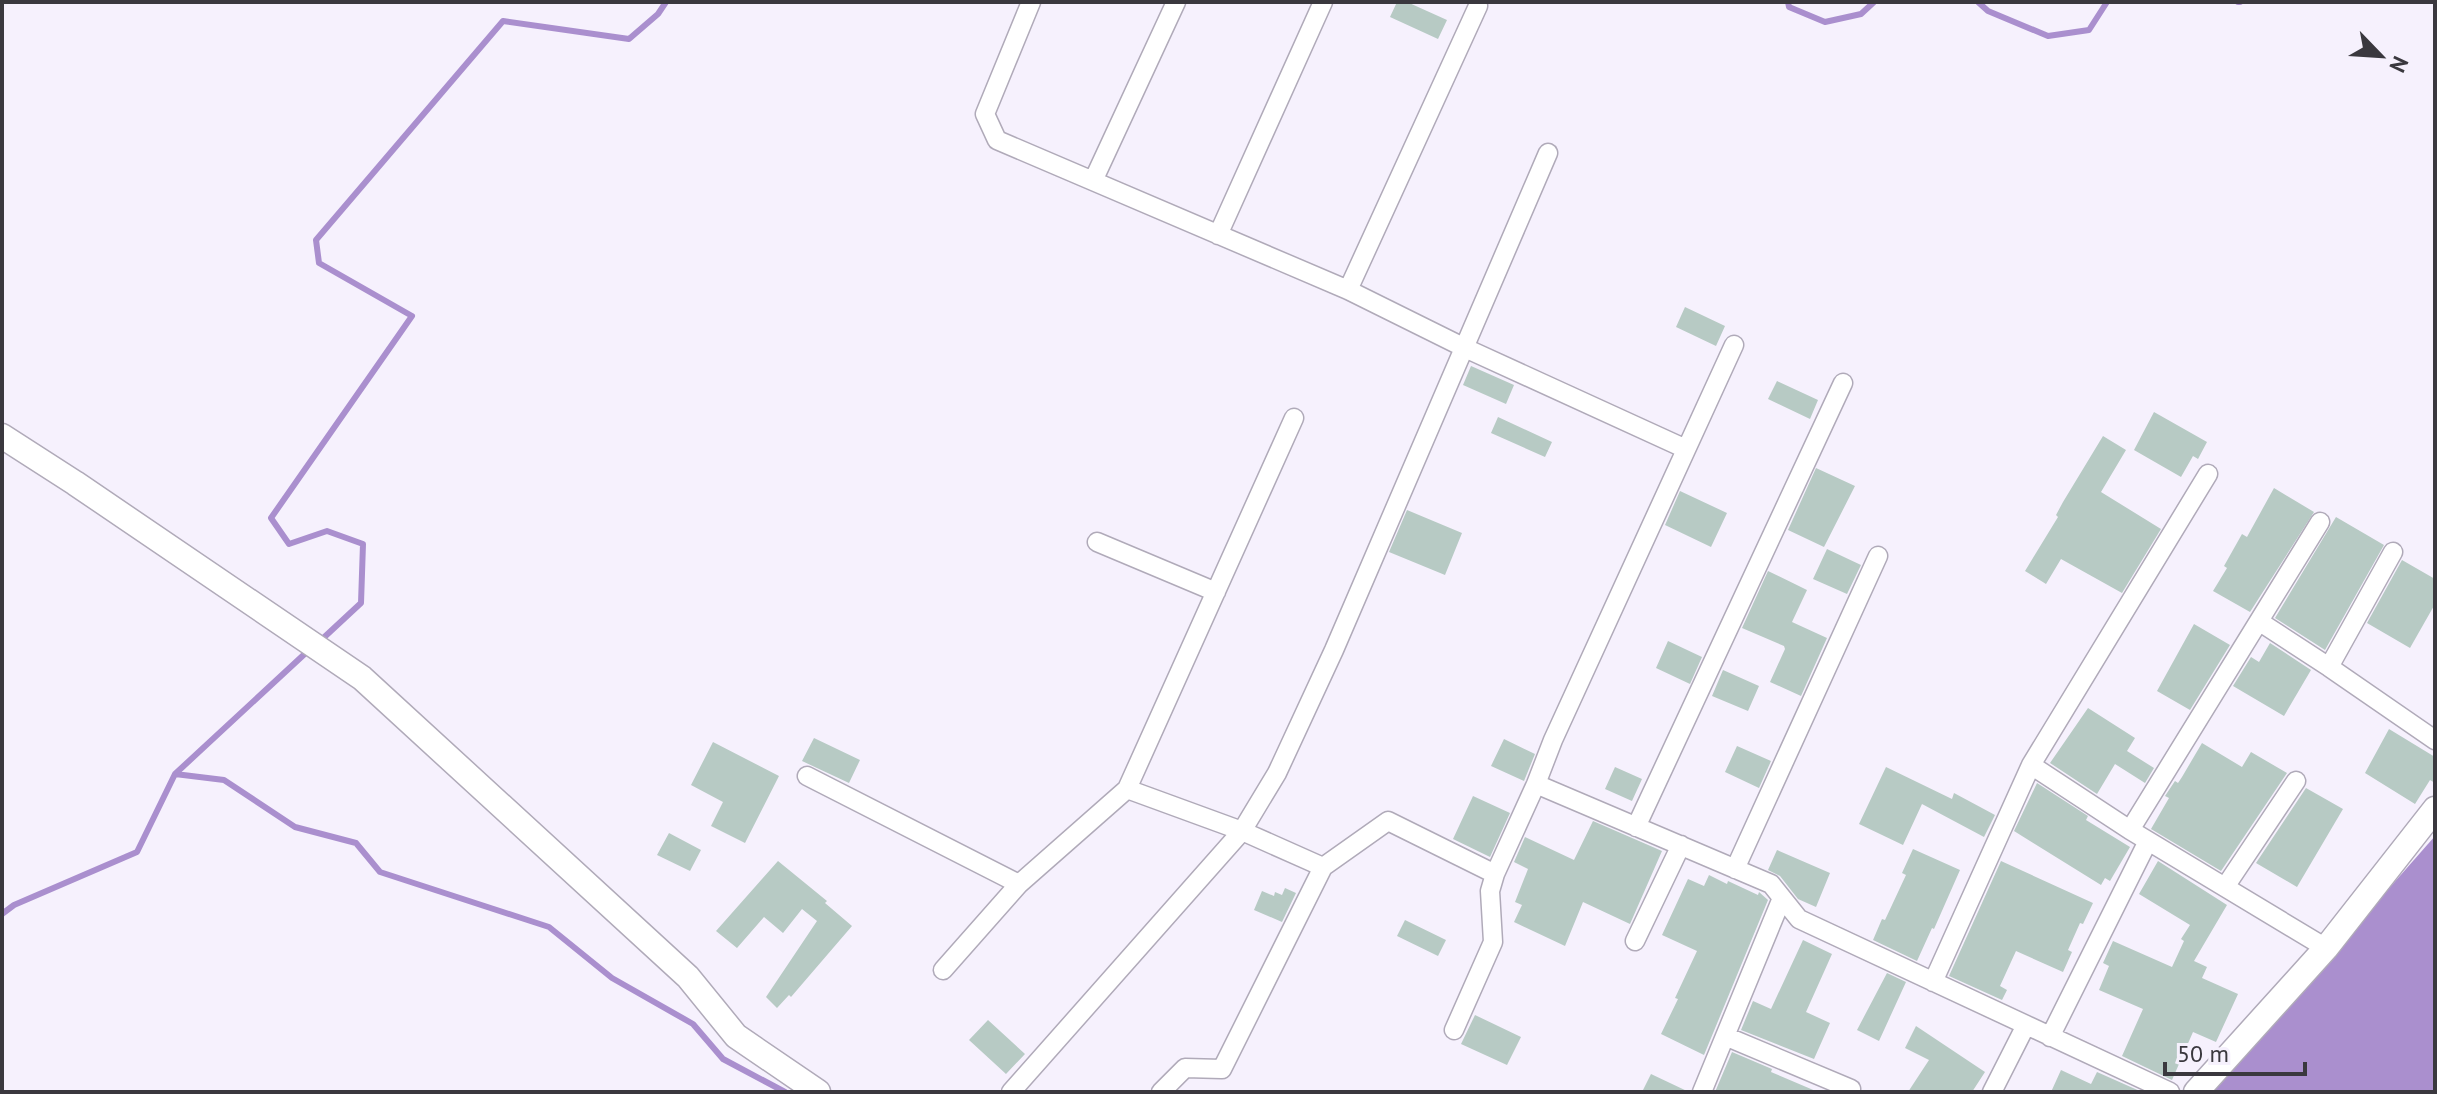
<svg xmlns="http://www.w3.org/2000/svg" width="2437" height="1094" font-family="'PT Sans',sans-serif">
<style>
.water{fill:#aa8fce}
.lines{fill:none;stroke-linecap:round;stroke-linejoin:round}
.stream{stroke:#aa8fce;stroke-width:6}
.building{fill:#b7cac4}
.minor-casing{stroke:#b0aab9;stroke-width:21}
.major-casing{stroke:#b0aab9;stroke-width:27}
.minor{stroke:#fff;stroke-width:18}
.major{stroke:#fff;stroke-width:24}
</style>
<rect width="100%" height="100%" fill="#f6f1fd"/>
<path class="water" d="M2435,836v256h-225z"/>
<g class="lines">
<path class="stream" d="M1788,2l1,5 36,15 36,-8 13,-12
M1978,2l10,9 60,25 41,-6 18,-28
M2238,2h2
M319,642l42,-39 2,-59 -36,-13 -38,13 -18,-26 141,-202 -93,-53 -3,-23 187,-219 126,18 29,-25 8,-12
M175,774l49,6 71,47 61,16 24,29 169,55 63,51 81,46 30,35 62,33
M2,914l12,-9 123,-53 38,-78 135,-125"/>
</g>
<path class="building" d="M1397,2h10l40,18 -9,19 -48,-22z
M1685,307l40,19 -9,20 -40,-19z
M1471,366l43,19 -8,19 -43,-19z
M1777,381l41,19 -8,19 -42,-20z
M2154,412l53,30 -9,17 -5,-3 -12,21 -47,-27z
M1498,417l54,25 -7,15 -54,-24z
M2103,436l23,14 -25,42 60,37 -39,64 -61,-34 -15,25 -21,-13 33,-54 -2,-2 7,-13z
M1816,468l39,18 -31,61 -36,-17z
M2274,488l40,24 -64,100 -37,-21 14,-23 -3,-2 18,-32 5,3z
M1680,491l47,22 -16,34 -46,-22z
M1407,510l55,23 -17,42 -56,-23z
M2336,517l48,28 -59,105 -50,-32z
M1827,549l34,16 -14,29 -34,-15z
M2402,560l33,19v25l-25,44 -43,-25z
M1768,571l39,19 -15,32 35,16 -26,58 -31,-14 15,-33 -1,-3 -42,-18z
M2194,624l36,21 -40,65 -33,-19z
M1668,641l34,16 -12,27 -34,-16z
M2270,643l41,27 -27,46 -51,-30 18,-29 8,5z
M1723,670l36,16 -11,25 -36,-15z
M2088,708l47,30 -8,13 27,17 -9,15 -30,-19 -18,30 -47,-31z
M2389,729l46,28v26l-5,-3 -15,24 -50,-31z
M814,738l46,22 -11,23 -47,-22z
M1504,739l31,15 -11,27 -33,-15z
M713,742l66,34 -34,67 -34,-17 12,-24 -32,-17z
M2202,743l40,24 9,-15 36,21 -66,98 -70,-42 18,-31 -4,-2 10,-15 3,2 4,-6z
M1737,746l34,15 -12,27 -34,-16z
M1615,767l27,12 -10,22 -27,-12z
M1886,767l66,32 2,-6 41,22 -11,22 -62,-33 -19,41 -44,-21z
M2037,783l51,33 -2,4 44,27 -20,34 -5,-3 -4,7 -87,-54z
M2306,788l37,21 -46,78 -41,-24z
M1473,796l37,17 -20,44 -37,-18z
M1593,821l69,30 -32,73 -47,-22 -18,44 -51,-24 8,-17 -7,-3 13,-33 -14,-7 11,-25 49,23z
M669,833l32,17 -11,21 -33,-16z
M1913,849l47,21 -26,59 -2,-1 -15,33 -44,-21 9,-21 3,1 21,-45 -4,-2z
M1777,850l53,23 -14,34 -18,-8 -18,-23 -12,-6z
M778,861l49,40 -2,2 27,23 -61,71 -2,-2 -12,13 -11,-11 51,-76 -15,-12 -19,24 -19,-16 -27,31 -21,-17z
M2001,861l92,42 -10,21 -3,-1 -12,27 4,2 -9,20 -47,-21 -16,35 7,4 -5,10 -53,-24z
M2158,861l69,44 -33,56 13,6 -5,11 36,16 -22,48 -23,-10 -21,48 -50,-24 21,-47 -44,-19 10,-24 -6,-3 10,-22 59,26 12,-26 -3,-2 9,-14 -51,-31z
M1709,875l18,9 1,-3 30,14 1,-3 9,8 -64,155 -43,-21 17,-35 -3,-1 22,-47 -35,-16 26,-56 16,7z
M1285,888l11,5 -14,29 -28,-12 8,-19 12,5 1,-4 7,3z
M1405,920l41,20 -8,16 -41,-20z
M1803,940l29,14 -26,58 24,11 -16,36 -73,-29 12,-29 18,8z
M1887,973l19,9 -27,59 -22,-11z
M1475,1015l46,22 -14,28 -46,-21z
M988,1020l37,34 -19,20 -37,-34z
M1916,1026l69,46 -13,20h-64l21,-32 -24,-12z
M1732,1052l40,17 -1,3 47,20h-103z
M2061,1070l30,14 6,-12 45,20h-91z
M1651,1074l38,18h-47z"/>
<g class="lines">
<g class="minor-casing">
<path id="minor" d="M1031,2l-46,112 12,26 351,150 117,58 221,101
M1093,181l83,-179
M1218,235l105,-233
M1348,290l130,-284
M1097,542l119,50
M2260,622l69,45 106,73
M2329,667l64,-115
M2031,765l99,65 196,118
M807,776l212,108
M1536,784l235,100 28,35 371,173
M1127,789l115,42 81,36 65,-46 107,53 41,-90 17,-44 181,-395
M1636,827l207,-444
M2130,830l190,-308
M1735,869l143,-313
M2225,887l71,-106
M1635,941l46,-96
M943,970l76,-86 108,-95 167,-371
M1933,982l98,-217 177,-291
M1454,1030l39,-88 -3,-51 5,-17
M1725,1036l126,53
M2050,1037l98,-196
M1011,1092l231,-261 35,-58 57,-123 214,-497
M1161,1092l24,-24 37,1 101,-202
M1702,1092l80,-194
M1992,1092l34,-67"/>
</g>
<g class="major-casing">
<path id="major" d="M2,436l73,47 287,195 326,299 48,59 82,56
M2196,1092l130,-144 109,-139"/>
</g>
<use href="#minor" class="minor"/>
<use href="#major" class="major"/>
</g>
<rect width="2437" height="1094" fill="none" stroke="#3a383e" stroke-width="8"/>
<g transform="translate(2381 56) rotate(115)" stroke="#f6f1fd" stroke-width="6" paint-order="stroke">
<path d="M0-6L14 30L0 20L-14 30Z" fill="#3a383e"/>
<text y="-12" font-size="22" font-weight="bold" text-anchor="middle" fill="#3a383e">N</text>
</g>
<path d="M2165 1062v12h140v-12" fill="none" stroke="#3a383e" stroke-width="4"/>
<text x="2177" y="1062" font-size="24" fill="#3a383e" stroke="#f6f1fd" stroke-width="6" paint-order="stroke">50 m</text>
</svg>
